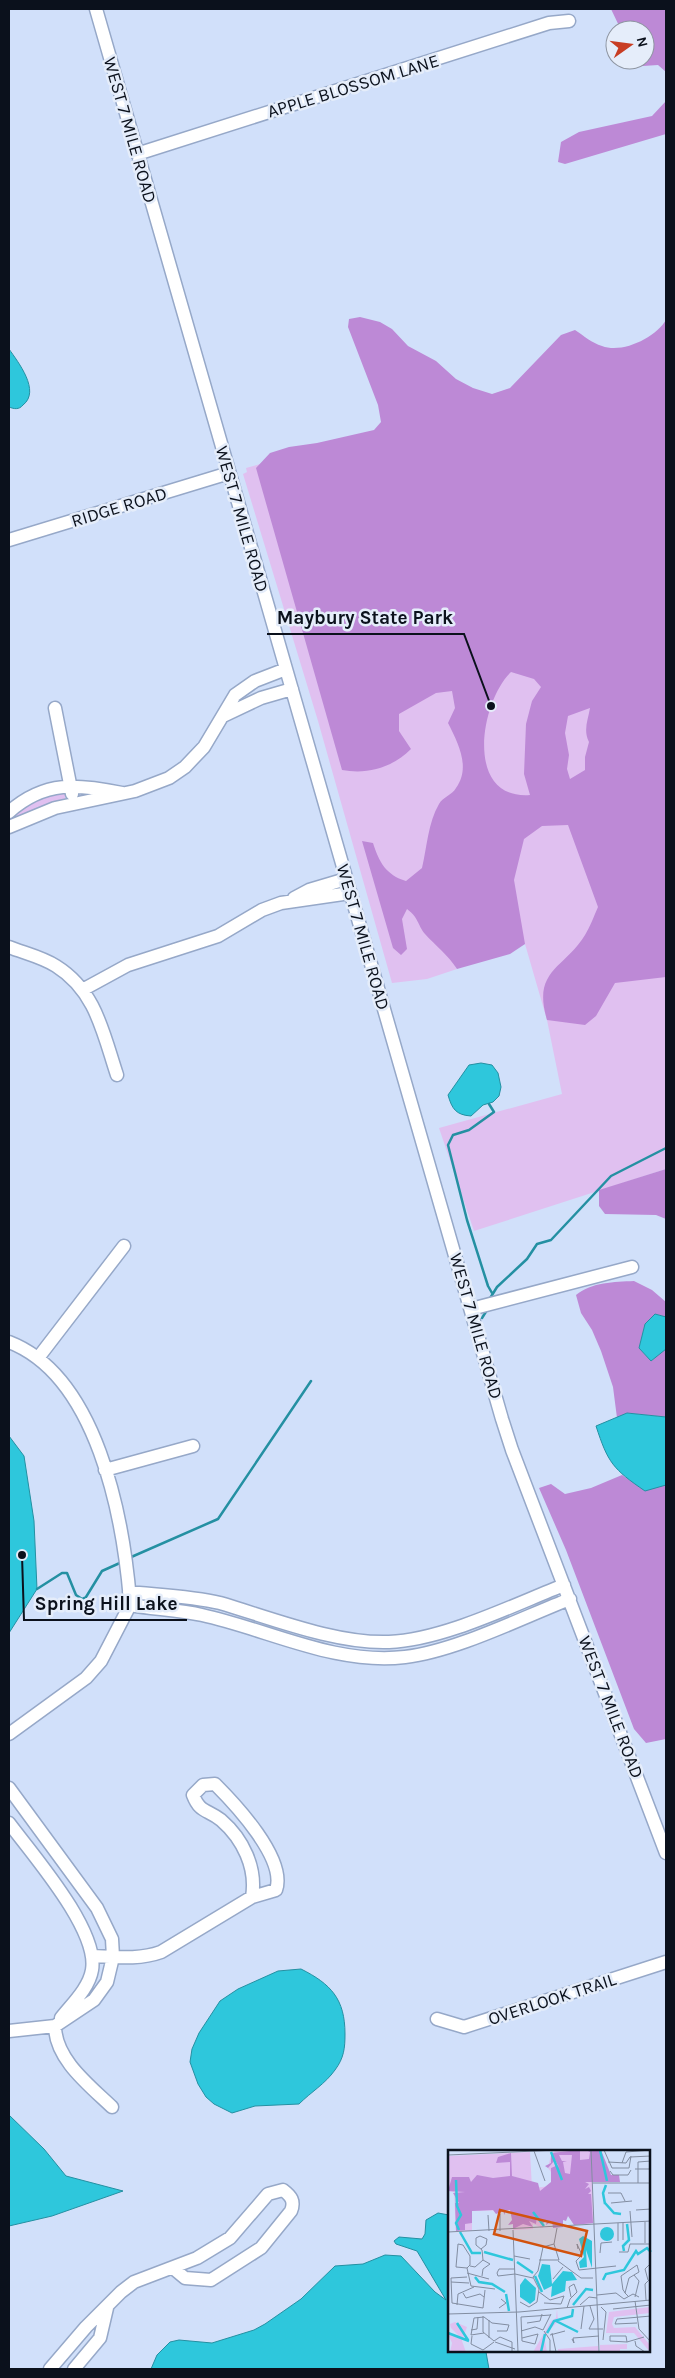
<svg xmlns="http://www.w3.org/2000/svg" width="675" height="2378" font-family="Karla,sans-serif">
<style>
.green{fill:#e0c0f0}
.forest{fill:#bd89d6;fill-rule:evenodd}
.water{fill:#2ec7dc;stroke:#2490a2}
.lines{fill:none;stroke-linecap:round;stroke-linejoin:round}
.stream{stroke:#2490a2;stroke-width:2.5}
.minor-casing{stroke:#96a8c8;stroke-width:15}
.minor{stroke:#fff;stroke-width:12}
.labels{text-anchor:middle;stroke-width:5;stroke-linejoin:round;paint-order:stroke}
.street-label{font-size:18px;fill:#0b111c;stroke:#e5edfa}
.inset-river{fill:none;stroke:#2ec7dc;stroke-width:2.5}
.inset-road{fill:none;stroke:#828da1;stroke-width:1}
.view{fill:#d2520e;fill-opacity:0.15;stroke:#d2520e;stroke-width:2.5}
.inset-edge{fill:none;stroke:#0b111c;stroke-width:2.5}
.leader{fill:none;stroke:#0b111c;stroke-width:2}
.callout-dot{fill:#0b111c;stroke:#e5edfa;stroke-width:2}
.callout-label{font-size:19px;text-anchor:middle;font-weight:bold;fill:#0b111c;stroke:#e5edfa;stroke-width:5;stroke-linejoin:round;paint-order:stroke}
</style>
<rect width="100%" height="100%" fill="#d1e0fa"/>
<path class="green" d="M666,349v820l-192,62 -35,-103 123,-34 -15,-74 -22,-76 -70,22 2,3 -30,10 -35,4 -74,-262 -75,-247 4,-2 -1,-4z
M65,793v7l-56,22v-5l27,-19z"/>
<path class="forest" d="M611,9h55v63l-8,-7 -30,2 -9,-2 1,-5h25v-30h-24z
M666,101v33l-101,30 -7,-2 3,-20 18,-10 73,-16z
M360,317l20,5 12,7 16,17 28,15 20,18 17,9 19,6 18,-6 51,-53 14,-5c9,6 17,13 27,16 21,8 54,-9 64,-26v657l-51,6 -19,33 -11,9 -38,-5c-15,-50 17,-51 38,-85 5,-8 9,-19 13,-28l-30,-82 -26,1 -18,13 -10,41 11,64 -15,10 -53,15c-9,-14 -21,-23 -32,-35 -8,-10 -6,-16 -18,-25l-5,10 5,30 -6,6 -8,-7 -31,-107 11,2c6,19 13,32 33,38l16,-13c5,-21 6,-45 17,-64 4,-7 13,-9 17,-16 15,-21 2,-45 -8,-65l7,-15 -3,-17 -16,2 -37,21v17l12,18c-18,18 -43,26 -69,21l-86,-302 14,-15 19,-6 28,-4 57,-13 7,-8 -3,-17 -30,-78 1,-8zM511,672l23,7 7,8 -9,14 -6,23 -2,50 6,21c-66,5 -50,-93 -19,-123zM590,708c-2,12 -7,22 -1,34l-4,15v13l-15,9 -3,-10 2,-14 -4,-22 3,-17z
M666,1169v50l-10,-4 -51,-1 -6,-8v-16z
M634,1281l18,9 14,12v15l-11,-3 -10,10 -6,24 12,13 15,-12v68l-39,-4 -10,5 -4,-31 -12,-36 -9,-21 -11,-17 -5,-18c16,-13 38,-13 58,-14z
M622,1475l20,13 24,-3v254l-20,4 -12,-14 -68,-179 -27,-62 12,-4 14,10 26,-6z"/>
<path class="water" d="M9,349c9,13 32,42 14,56 -4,5 -9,4 -14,2z
M481,1063l11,2 6,8 3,14 -2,9 -6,6 -10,3 -12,11c-15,-1 -19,-7 -23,-21l21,-30z
M655,1314l11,3v32l-15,12 -12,-13 6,-24z
M627,1413l39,4v68l-21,6c-32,-22 -37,-28 -49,-65z
M9,1436l15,20 10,65 3,68 -28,44z
M301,1969c30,15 44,30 44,65 0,14 -1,24 -10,36 -10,14 -24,22 -36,34l-44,2 -23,7 -18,-9 -8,-7 -8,-13 -8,-22 2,-13 7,-16 21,-32 18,-12 40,-18z
M9,2115l35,34 22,27 57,15 -71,25 -43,10z
M438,2213l11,2v137h37l3,17h-338l6,-14 13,-13 9,-2 33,3 42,-13 11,-6 36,-25 34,-33 28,-2 22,-9 16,1 34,36 11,8 -29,-49 -21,-7 -2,-3 5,-4 23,2 3,-5 1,-14z"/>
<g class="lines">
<path class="stream" d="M489,1104l5,8 -25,18 -16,5 -5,10 19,75 21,66 4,7
M489,1300l8,-13 30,-28 10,-15 14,-4 60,-64 55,-28
M482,1318l5,-8
M129,1558l89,-39 93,-138
M37,1589l25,-16h5l9,22 6,4 4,-2 16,-26 20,-9"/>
<g class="minor-casing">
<path id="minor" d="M96,9l406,1410 10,31 154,403
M137,154l412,-131 20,-2
M9,540l220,-67
M55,708l17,86
M223,716l38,-18 31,-9
M9,812c36,-32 69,-28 113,-19
M9,827l46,-19 80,-17 34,-13 16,-11 19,-20 31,-52 20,-14 31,-12
M294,898l15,-8 37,-11
M9,947c15,6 33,10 47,19 40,25 47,67 61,109
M84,989l44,-24 90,-29 44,-26 19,-7 69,-10
M471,1309l161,-42
M9,1342c88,34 114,174 121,258
M38,1358l86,-112
M105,1470l88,-24
M129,1592c29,3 63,4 91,11 51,15 116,41 169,39 54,-2 124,-37 175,-57
M130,1605c24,4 49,5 72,10 68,15 132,50 203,42 51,-6 116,-39 165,-58
M9,1734l77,-56 15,-17 29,-56
M9,1788l88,120 15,31 1,18 -6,25 -13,18 -39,26 -46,5
M9,1823c23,31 90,107 83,147 -3,18 -20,34 -31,48
M93,1956c23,1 46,4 68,-4l91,-55 24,-7c11,-31 -41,-86 -61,-106l-12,1 -10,10c7,18 14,14 28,25 22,19 36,48 31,77
M437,2019l27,8 202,-65
M55,2026c0,33 34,59 57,81
M50,2369l36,-42 35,-35 13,-10 63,-24 33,-20 38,-44 15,-4c8,6 12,11 8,21l-30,37 -50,32 -26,-2 -12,-10
M74,2369l26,-31 7,-30"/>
</g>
<use href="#minor" class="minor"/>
</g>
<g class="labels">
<g class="street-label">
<text transform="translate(353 86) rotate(-17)" y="6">APPLE BLOSSOM LANE</text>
<text transform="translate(130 130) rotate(74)" y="6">WEST 7 MILE ROAD</text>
<text transform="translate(119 507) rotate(-17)" y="6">RIDGE ROAD</text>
<text transform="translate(242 519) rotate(74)" y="6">WEST 7 MILE ROAD</text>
<text transform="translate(363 937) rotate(74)" y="6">WEST 7 MILE ROAD</text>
<text transform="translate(476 1326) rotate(74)" y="6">WEST 7 MILE ROAD</text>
<text transform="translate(611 1707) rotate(69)" y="6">WEST 7 MILE ROAD</text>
<text transform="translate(552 1999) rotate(-18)" y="6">OVERLOOK TRAIL</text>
</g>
</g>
<g transform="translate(448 2150)">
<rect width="202" height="202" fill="#d1e0fa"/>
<path d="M143,0l3,73 -19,2v-11l-12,2v11l-16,-4v-6l-5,1 1,10 -10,-4v5l-20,1 -1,-20 -40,1v20h-16l-2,-39 -6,-1v-35l82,-4 2,36 20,-2 -1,-14 -3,-4 3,-13 4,-4zM202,157v6l-36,4 -2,7 2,4 21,-1 15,18v7l-16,-19h-28l3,-21zM109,159l1,12 -14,15 3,16h-14l18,-31 5,-3zM7,172l12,5 -5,14 4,11h-16l2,-9 -4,-9 11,2 -8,-8 -1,-4zM179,194v5h-7v3h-20v-7zM150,196l1,6h-41v-3z" fill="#e0c0f0"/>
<path d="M132,0v10l9,-1 1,-7 -4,-2h15l10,25h8l1,7h-35l4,2 -4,5 4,-2 2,4 -3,3h3l2,29 -19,2 -6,-9 -2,5 -3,-1v7l-10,1 -1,-7 -6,4 1,-4 -4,2 -6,-7 -1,8 -7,-3 4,6 -10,-3 -10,5v-5l-5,1 4,-5 -2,-10 -5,1v4l-2,-4 -7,3 -3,-4 -21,1v12l-7,1v6l-9,1 -1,-28h4l-6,-10 12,-1 -17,-1 4,-14h17l2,5 6,-7 16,3 17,-2v-14l-14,1 2,-6 13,-4 1,23 26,7 2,8 11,-9v-14l7,-3 2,4 -5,-9 -7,8 -3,-2 6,-3v-10zM111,5h13l-2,19 -5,-1 -2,-11 4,-1h-5z" fill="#bd89d6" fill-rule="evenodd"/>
<path d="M152 84a7 7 0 1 1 14 0a7 7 0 1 1-14 0ZM135,86l9,5v27l-6,-18 1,17 -7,1 -1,-6 5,-5 -5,-18zM94,114l8,1 2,19 11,-13 9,1 5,8 -11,1 -1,10 -14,6 1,-11 -8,4 -6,-14zM77,128l11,10 -1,12 -5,4 -10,-7v-12z" fill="#2ec7dc"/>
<path class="inset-river" d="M152,0l7,31M103,2l11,28M8,30l1,26 4,9 -5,8 3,7M157,53l9,10 7,1M157,54l-2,-11 3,-8M85,62l11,14M12,82l12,21h9M176,101l-1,-5 6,-6 -2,-16M36,102l29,8M69,112l16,11M87,126l7,16M27,127l4,5 13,2 13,8M155,130l3,-6 18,-4 12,-19 2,3 9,-6 4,4M58,144l3,17M125,155l13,-16 7,1M108,171l22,11M9,173l11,17M0,183l21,8M99,183l7,-12 18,-5 1,-7M93,202l4,-18"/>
<path class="inset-road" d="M143,0l8,202M156,0l8,18h17l2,-12M86,1l11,30M0,5l109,-5M160,12l18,1 4,-6 21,-1M174,13l4,-11 25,-2M187,19h16M162,21l3,4h15l3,-5M145,33h58M190,33v-21l13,-1M160,43h13l4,8M163,53l21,-2M188,60l15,-1M182,61l2,26M52,64v17M40,65l1,16M197,72v21M175,73v17M65,80l5,122M0,82l203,-11M32,86l-4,2v7l6,5 1,10M32,86l7,3 -1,6 -5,4M170,91v-18M10,94l-2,23 11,1M10,94l5,1 7,11v9l-3,3M106,94l3,-16M130,99l-1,-5 5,11 -6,6 3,9 37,-4M171,102h9l2,-8h21M152,103l1,-10 11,-1M66,106l16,3M91,110h20l-5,-16M110,111l23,17h12M22,116l5,1 8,-7M19,118l4,18 24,3M67,119h-16l-2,4 1,3 17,-2M19,123l22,6M67,124l18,4M186,125l5,6 -4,16M34,126l1,-7 7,-5 -7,-4M19,127l-16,1 1,25 31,5M105,129l10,-12M200,130l-3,-11 4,-4M3,132l18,1M91,142l11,8 14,-4M15,143l3,5 14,-4 4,3M177,143l4,-15 10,-6 -2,-7 -16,11 2,14 1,1 1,2 4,4M149,145l19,-2 8,6 9,-5 6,3M198,150l-1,-16 6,-6M187,151l4,28 12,13M72,152l9,5 8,-5 2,-13 -6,-12 5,-6 5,-24 11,-3M96,153l17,1 3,-8M9,155l1,-11 16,-7M132,155l9,-8 8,1M142,156l4,13 -5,10h14M153,157l5,5 -3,28M35,158l2,-18M51,158l7,-5 -5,-4M119,158l3,-9 7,-7 -3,-8 -5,3 2,10M165,159l38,-4M0,164l71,-2 132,-12M35,166v16l11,9M41,170v18M79,173l13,-2 2,-7M189,173l-22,1 2,-5 34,-3M133,179l3,-23M23,180l6,-1 1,-12M95,180l8,-16M73,181l14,-4 8,3M96,181l6,9v12M36,183l-13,2 3,-17 10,-1 8,6 17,2 -2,6h-10M104,183l4,19M90,184l-3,10 -13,-3 -1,-24 30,-2M102,185l15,-4M24,186l-1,8 12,6 11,-8M162,186h16l1,6 -17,-1zM74,188l16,-4M124,189l2,4 -1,-5 26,-2M46,191l6,-4 12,5v10M187,191l1,5 9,6M47,192l20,7M179,192l17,-5"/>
<path class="view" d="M52,60l87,21 -6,25 -87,-22z"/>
<rect width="202" height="202" class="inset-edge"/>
</g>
<path class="leader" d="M491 706L464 634H267M22 1555L24 1620H187"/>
<g class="callout-dot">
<circle cx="491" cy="706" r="5"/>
<circle cx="22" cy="1555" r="5"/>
</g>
<g class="callout-label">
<text x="365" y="624">Maybury State Park</text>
<text x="106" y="1610">Spring Hill Lake</text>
</g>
<rect width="675" height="2378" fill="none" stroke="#0b111c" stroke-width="20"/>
<g transform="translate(630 45) rotate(76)"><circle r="24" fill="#e5edfa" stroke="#8e95a1"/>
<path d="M0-4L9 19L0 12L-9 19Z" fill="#c83d23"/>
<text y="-8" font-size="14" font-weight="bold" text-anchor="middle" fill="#0b111c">N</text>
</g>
</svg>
